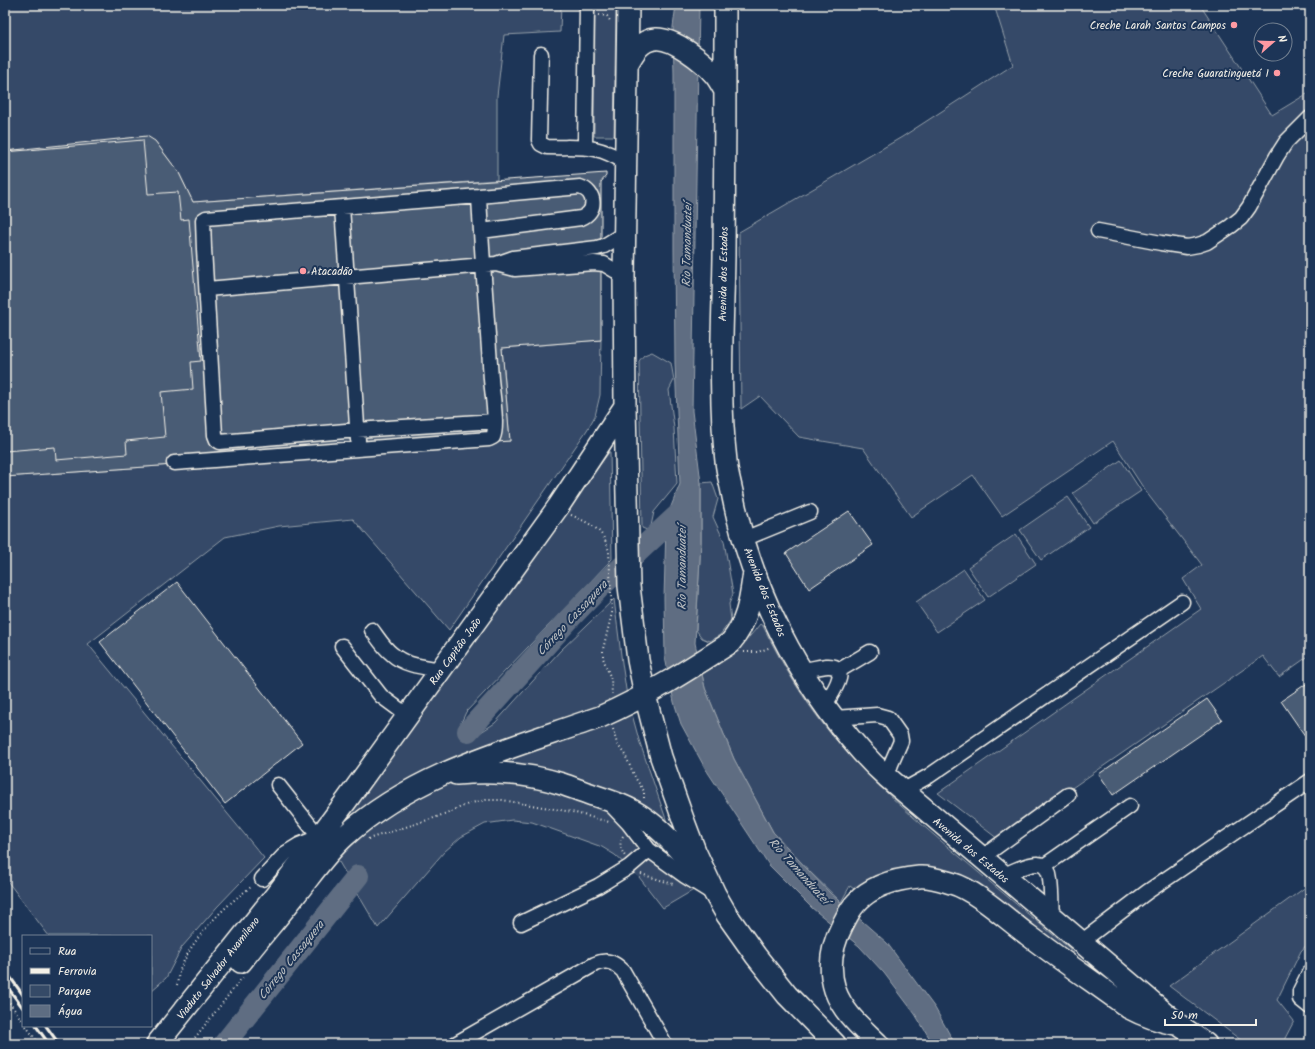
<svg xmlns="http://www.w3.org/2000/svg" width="1315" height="1049" font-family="Kalam,sans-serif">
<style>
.green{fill:#354a67;stroke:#949ea8}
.water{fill:#5e6d82;stroke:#9aa2ab}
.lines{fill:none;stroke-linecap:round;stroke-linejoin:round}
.river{stroke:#5e6d82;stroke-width:22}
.building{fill:#485b74;stroke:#f4f1e8}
.minor-casing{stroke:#f4f1e8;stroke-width:17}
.highway-casing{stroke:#f4f1e8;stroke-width:24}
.path{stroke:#f4f1e8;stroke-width:2;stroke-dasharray:1 3;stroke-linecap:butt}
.minor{stroke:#1d3557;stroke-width:14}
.highway{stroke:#1d3557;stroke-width:21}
.rail{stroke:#f4f1e8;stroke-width:3}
.poi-dot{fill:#ff9aa2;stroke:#1d3557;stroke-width:1.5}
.labels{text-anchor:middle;stroke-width:4;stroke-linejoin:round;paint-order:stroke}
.poi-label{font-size:11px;fill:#f4f1e8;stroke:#1d3557;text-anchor:end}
.street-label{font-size:11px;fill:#f4f1e8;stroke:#1d3557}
.water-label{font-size:12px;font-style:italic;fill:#c0c3c4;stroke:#1d3557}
</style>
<rect width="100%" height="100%" fill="#1d3557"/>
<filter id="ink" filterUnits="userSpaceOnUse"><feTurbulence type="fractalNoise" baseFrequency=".025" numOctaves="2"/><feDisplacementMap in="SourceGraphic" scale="8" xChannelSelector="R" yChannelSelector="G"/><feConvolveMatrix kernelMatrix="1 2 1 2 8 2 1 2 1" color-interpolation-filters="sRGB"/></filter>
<g filter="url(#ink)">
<path class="green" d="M5,5h556l-1,27 -56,3 -7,61v84l-304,22 -14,-29 -24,-32 -150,10z
M595,5h21l-2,131h-20z
M994,5h206l72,110 38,-23v563l-31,22 -16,-21 -265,183 -60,-46 263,-184 -18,-30 19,-14 -56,-73 -33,-51 -111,75 -29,-41 -62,42 -48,-69 -64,-11 -39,-41 -19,13 -2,-177 163,-95 111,-72z
M601,340l-1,55 -5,21 -8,14 -138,200 -96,-111 -74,7 -54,11 -137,107 176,214 -47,49 -35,40 -16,31 -15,13v-55h-102l-44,-58v-401l505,-36 -8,-93z
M652,352l19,11 3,17 -5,10 5,38 3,56 -23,28 -3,14 -4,4 -5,-2 -3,-167 5,-6z
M610,451l2,108 -146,153 -6,13 15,11 20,-13 65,-72 54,-52 8,64 5,33 12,44 30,88 28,60 -34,20 -24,-31 -24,-22 -13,-8 -70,-25 -20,-2 -27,4 -24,13 -17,15 -66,76 -52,-88z
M1121,460l20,31 -48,32 -20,-30z
M712,482l6,17 -5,18 11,24 9,53 -4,10 2,16 -11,15 -11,6 -7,-3 -6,-8 5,-88v-59z
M1068,497l21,30 -48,33 -21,-30z
M1016,534l20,30 -48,33 -20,-30z
M964,569l21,31 -48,32 -21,-30z
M760,624l3,2c19,38 41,75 68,108 40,48 87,88 135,128 36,30 71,60 107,89l1,4 -1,1 -152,-89c-26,1 -46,8 -67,22l-4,-3 -9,16 -32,-31 -36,-39 -39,-73 -29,-71 -3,-14c25,-14 40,-27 58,-50z
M1310,884v57l-9,10 -24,49 17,21 -12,23h-36l-77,-58z"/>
<path class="water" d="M676,5h23l-7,406 9,72v59l-6,101 10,45 29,71 39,73 36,39 21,22 57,50 48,65 20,36h-22l-18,-30 -31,-41 -25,-27 -47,-38 -43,-43 -64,-97 -24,-44 -7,-22 -9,-45 -1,-59 2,-72 4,-17 10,-25 -5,-121 -1,-114v-175l-1,-47z"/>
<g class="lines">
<path class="river" d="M468,731l104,-115 26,-27 84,-78
M224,1044l134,-168"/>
</g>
<path class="building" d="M147,136l8,5 24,32 14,29 413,-29v3l-5,6v158l-99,8 8,93 -505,36v-326z
M143,140l5,54 30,-2 3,28 8,-1 12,142 -10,1 2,27 -32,3 4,45 -39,4 1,13 -71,6 -1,-13 -50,4v-299z
M849,511l24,34 -64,44 -23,-36z
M177,582l125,161 -77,61 -125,-162z
M1306,684l4,6v53l-29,-42z
M1207,699l15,21 -109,75 -14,-21z"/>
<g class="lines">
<g class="minor-casing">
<path id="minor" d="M541,54l-2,86 2,4 6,3c34,1 49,-4 79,16
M585,147l2,-142
M479,196l101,-9c16,5 17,25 1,31l-100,13
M342,207l16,233
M1098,231l63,12 26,4 11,-2 9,-3 24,-16 10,-8 8,-11 28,-51 9,-14 24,-24
M496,264l19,5 79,-6 10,1 20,12
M207,289l289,-25 17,-6 84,-10 7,-2 21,-13
M174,463l315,-24 4,-2c5,-10 -1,-45 -2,-58 -4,-61 -9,-122 -12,-183l-273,22 -3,2 1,29 11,186 2,5 3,2 137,-12 138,-9
M744,539l66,-27
M372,630c6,8 12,18 20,24 13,12 33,13 50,16
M342,646l39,50 27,20
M802,670c8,-1 17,-3 25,-4 27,-1 3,30 -2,39
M838,671l32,-19
M834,718l43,-3 11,3 12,17 1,6 -10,23 -4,13
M902,791l27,-15 253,-174
M610,804l19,20 20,26 36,26 29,18
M981,858l87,-63
M1044,866l86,-60
M1002,876c9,-4 27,-13 36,-12 4,0 8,3 10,7 4,8 3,36 4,47
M262,879l24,-26 13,-8 20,-8 -41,-52
M521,923l77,-37 31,-19 20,-17
M1081,942l66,-50 163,-111
M1310,971l-10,20v8l10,8
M455,1044l140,-80c12,-5 19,-2 28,7l42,73"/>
</g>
<g class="highway-casing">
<path id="highway" d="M628,5l-4,271 1,130 4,180 9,74 7,35 16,62 22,62 12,32 20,43 12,21 29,41 31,39 48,49
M725,5c0,84 0,167 -1,251 -1,68 -6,137 2,205 1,12 5,24 7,36 19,93 64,182 128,254 8,9 17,18 26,26l292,248 27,19
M628,63c6,-11 13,-23 27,-24 18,-2 49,23 60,36 4,5 7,11 10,16
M456,774c35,-3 72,-1 106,10 9,3 19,7 28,10 18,6 38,12 53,23 21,14 38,34 53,54
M241,962c18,-23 37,-45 55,-68 16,-20 30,-41 49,-58 71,-64 167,-88 255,-119 46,-20 88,-47 130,-74 18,-21 20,-44 24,-71
M157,1044l122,-153 68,-91 211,-293 67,-101
M878,1044c-16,-16 -35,-31 -43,-54 -7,-22 -4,-43 7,-64 4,-8 8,-17 14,-23 15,-17 41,-24 63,-26 10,-1 22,3 32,6 25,7 57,37 77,52 33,25 68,49 101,73 15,8 29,13 46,16"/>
</g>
<path class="path" d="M599,15l8,1 4,6
M571,515c20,9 33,14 38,37l3,61 -9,36v9l8,21 1,15
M744,652h14l13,-5
M613,729l4,15 8,11 11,24 8,12v7
M623,836c-4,7 -3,13 2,20
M368,839l66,-21 37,-15 15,-3h16l70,12 37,10
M641,874l32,10
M177,985c1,-5 1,-10 3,-15 12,-32 44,-64 71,-83
M5,996l18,26
M26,1026l13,18
M190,1044l53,-67"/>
<use href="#minor" class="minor"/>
<use href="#highway" class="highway"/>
<path class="rail" d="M5,970l18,25
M5,984l18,24
M36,1026l13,18
M46,1026l13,18"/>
</g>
</g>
<g class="poi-dot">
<circle cx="1234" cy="25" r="4"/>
<circle cx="1277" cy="73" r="4"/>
<circle cx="303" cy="271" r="4"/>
</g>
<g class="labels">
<g class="poi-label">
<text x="1226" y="29">Creche Larah Santos Campos</text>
<text x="1269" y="77">Creche Guaratinguetá I</text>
<text x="311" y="275" text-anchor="start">Atacadão</text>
</g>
<g class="street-label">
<text transform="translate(723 274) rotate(-89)" y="4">Avenida dos Estados</text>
<text transform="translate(765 592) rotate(68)" y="4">Avenida dos Estados</text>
<text transform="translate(455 651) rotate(-54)" y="4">Rua Capitão João</text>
<text transform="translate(971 850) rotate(40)" y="4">Avenida dos Estados</text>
<text transform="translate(218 968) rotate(-52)" y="4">Viaduto Salvador Avamileno</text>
</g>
<g class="water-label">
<text transform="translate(687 245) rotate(-89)" y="4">Rio Tamanduateí</text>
<text transform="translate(682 568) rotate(-90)" y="4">Rio Tamanduateí</text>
<text transform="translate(572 618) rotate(-47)" y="4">Córrego Cassaquera</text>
<text transform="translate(799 871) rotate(48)" y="4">Rio Tamanduateí</text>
<text transform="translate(291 960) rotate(-51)" y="4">Córrego Cassaquera</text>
</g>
</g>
<rect width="1315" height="1049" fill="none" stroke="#1d3557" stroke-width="20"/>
<rect x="10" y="10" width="1295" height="1029" fill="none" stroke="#f4f1e8" stroke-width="1.5" filter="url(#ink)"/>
<rect x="22" y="935" width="130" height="92" fill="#1d3557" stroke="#738091"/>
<rect x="30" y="948" width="20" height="6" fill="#1d3557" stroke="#738091"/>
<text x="58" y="955" font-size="12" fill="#f4f1e8">Rua</text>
<rect x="30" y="968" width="20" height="6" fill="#f4f1e8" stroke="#738091"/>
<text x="58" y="975" font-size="12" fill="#f4f1e8">Ferrovia</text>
<rect x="30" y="985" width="20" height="12" fill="#354a67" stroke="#738091"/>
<text x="58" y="995" font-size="12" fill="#f4f1e8">Parque</text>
<rect x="30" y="1005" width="20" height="12" fill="#5e6d82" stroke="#738091"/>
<text x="58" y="1015" font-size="12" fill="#f4f1e8">Água</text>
<g transform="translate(1273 42) rotate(70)"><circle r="19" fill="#1d3557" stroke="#738091"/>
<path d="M0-3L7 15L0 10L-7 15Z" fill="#ff9aa2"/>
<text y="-6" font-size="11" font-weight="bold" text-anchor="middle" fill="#f4f1e8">N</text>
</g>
<path d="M1165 1019v6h91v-6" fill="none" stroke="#f4f1e8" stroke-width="2"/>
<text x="1171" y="1019" font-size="12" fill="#f4f1e8" stroke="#1d3557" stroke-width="3" paint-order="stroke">50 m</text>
</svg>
